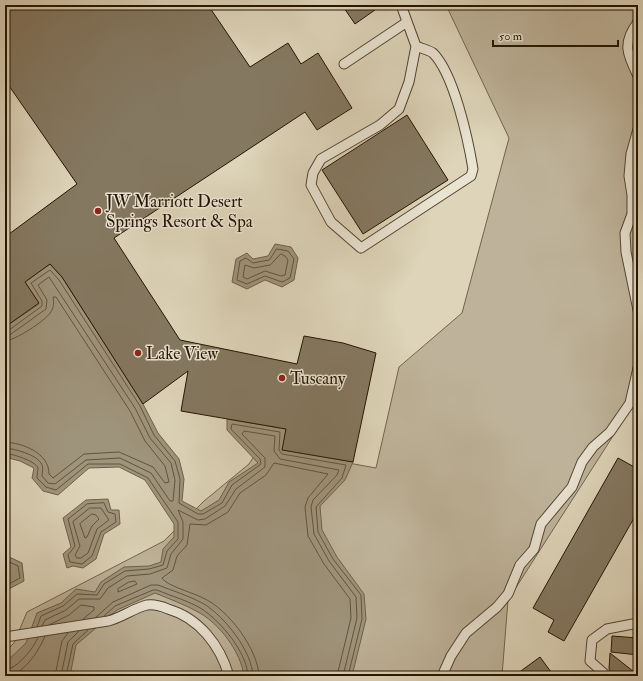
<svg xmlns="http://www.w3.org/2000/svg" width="643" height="681" font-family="'IM FELL Double Pica',serif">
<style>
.green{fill:#beb39a;stroke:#71644e}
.water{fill:#9e937b;stroke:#6d604b}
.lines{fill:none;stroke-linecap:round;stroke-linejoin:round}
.shore{stroke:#61543e;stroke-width:1}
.building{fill:#847861;stroke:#241402}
.service-casing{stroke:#524430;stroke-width:11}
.service{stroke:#e9e3d2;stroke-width:9}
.poi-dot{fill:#8f2418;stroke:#e9e3d2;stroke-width:1.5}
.labels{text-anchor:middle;stroke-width:3;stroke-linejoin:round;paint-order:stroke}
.poi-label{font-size:17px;fill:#241402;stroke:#e9e3d2;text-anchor:start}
</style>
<rect width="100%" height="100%" fill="#ddd4b9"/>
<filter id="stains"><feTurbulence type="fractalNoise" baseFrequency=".005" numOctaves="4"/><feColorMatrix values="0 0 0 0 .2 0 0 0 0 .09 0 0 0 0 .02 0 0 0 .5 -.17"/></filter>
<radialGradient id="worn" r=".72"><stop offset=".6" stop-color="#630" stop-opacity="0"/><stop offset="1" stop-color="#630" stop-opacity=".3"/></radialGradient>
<path class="green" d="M446,5h192v359l-16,58 -114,178 -6,76h-497v-24l9,-9 13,-31 137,-71 40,-40 45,-37 11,-17 116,21 23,-101 63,-54 47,-175z"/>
<path class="water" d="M275,244l16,3 7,11 -4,22 -12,7 -17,-7 -18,9 -15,-7 4,-23 11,-6 6,6 15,-3z
M50,264l12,13 81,127 15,29 21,26 5,20 -2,22 19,10 18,-11 10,-18 29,-19 -31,-33v-11l59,10 -3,21 70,12 -8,18 -25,26 2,24 15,27 27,37 2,25 -14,57h-108c-3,-24 -25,-53 -46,-64 -14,-8 -29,-13 -43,-19l-38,17 -41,35 -6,31h-65v-13l21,-20 11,-30 24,-10 15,-14 19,3 6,-10 23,-15 25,-1 12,-4 2,-13 11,-12v-13l-29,-44 -26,-13 -30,1 -31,27 -15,-4 -11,-13 2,-10 -14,-7 -15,-4v-130l34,-23 -14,-22z
M108,499l3,11h8l1,14 -16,10 -8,25 -13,9 -10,-2 -6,2 -4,-14 8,-7 -8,-29 23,-18z
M5,555l17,8 2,18 -19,10z"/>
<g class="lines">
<path class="shore" d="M277,249l11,2 6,8 -4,19 -8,4 -17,-6 -18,8 -10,-4 3,-19 6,-3 7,5 16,-3z
M281,254l4,2 3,4 -3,15 -4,1 -16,-5 -18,8 -4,-2 2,-12 9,3 16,-3z
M5,330h4l33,-24v-5l-11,-18 19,-13 9,10 81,126 14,29 21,26 5,18 -1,24 19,11h5l19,-11 10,-18 29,-21 -1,-5 -29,-30 1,-5 48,8 -1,18 3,4 64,11 -4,13 -26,29 2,25 15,27 28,36 1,24 -14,57
M5,335l6,-1 35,-25 1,-9 -9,-15 11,-8 86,131 15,30 21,25 4,17 -2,21h-3l-19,-28 -31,-15 -34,2 -31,24 -7,-1 -6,-7c0,-4 2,-9 -1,-13 -6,-9 -26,-14 -36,-15
M5,341c9,0 40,-20 45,-28 4,-5 4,-10 3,-16h3l74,114 15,30 20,25 4,16 -4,1 -12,-16 -34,-15 -35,2 -31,24 -4,-4c0,-21 -26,-31 -44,-32
M5,453c7,1 31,8 33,15 0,2 -1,7 -1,10l9,9 10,3 32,-26h32l28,14 30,44v17l-11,12 -4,14 -14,4 -24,2 -21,13 -7,11 -20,-1 -14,12 -22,10 -4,11
M104,503l4,9 7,2 1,8 -15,10 -9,24 -10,8 -12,-2 -2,-7 7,-9 -7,-27 19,-15z
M90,508h11l8,12 -12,9 -9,24 -7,5h-4l-2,-3 5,-9 -7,-24z
M92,514l4,1 3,4 -7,7 -5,11 -2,1 -5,-14z
M5,560l13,6 2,12 -15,8
M129,582l6,-1 2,3 -19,8v-3z
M104,616l11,-10 38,-16h4c14,6 32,11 45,19 19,13 45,43 46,67
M95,618l18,-16 38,-17h7c15,6 32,11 46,19 21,13 48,47 49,72
M49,625l20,-10 12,-10 13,2v3l-11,9
M42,626l3,-6 21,-10 13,-11h21l8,-11 19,-12 23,-2 17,-6 4,-14 12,-15v-17l-5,-12 20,10 7,-1 20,-13 11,-17 29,-22v-9l-23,-24 2,-3 31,5 -1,15 6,8 59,11 -2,5 -24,25 -2,7 3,27 15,27 27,36 1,21 -14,58
M5,670c12,-1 29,-22 33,-33
M9,676c16,-4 30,-25 36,-40
M55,676l7,-35 6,-8
M61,676l7,-34 11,-11
M66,676l7,-32 15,-14
M259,676c-1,-27 -31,-67 -56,-78 -9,-5 -36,-12 -41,-20l11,-8 4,-14 10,-11 3,-21 16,1 22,-13 12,-19 26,-18 8,-12 54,11 -20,24 -3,9 3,29 16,28 26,35 1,19 -14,58"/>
</g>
<path class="building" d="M5,5h203l42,62 38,-24 13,21 17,-11 34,55 -35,22 -12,-18 -191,126 66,102 117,24 7,-28 39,7 33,10 -23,109 -71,-12 4,-21 -105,-18 7,-40 -45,33 -81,-127 -12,-13 -25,18 14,21 -34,24v-90l72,-53 -72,-104z
M342,5h40l-27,19z
M407,115l41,65 -85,54 -41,-64z
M618,458l20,11v42l-74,130 -16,-9 6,-12 -21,-12z
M612,636l26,2v17l-27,-3z
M610,653l28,22v1h-23l-2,-2 -4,-5z
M540,657l14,19h-40z"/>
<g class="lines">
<g class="service-casing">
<path id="service" d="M401,5l15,41 -7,36 -10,27 -19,16 -59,34 -8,14 -2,12 20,37 30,26 110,-72 2,-7c-5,-30 -19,-95 -40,-116 -4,-3 -13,-5 -17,-7
M638,22c-16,21 -11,32 0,54
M344,64l63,-42
M638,129l-7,25 -2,22 3,19v19l-7,19 1,19 12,58
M5,637l103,-16c13,-3 26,-13 39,-16 8,-1 14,1 21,4 31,9 52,36 61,67
M442,676l9,-20 15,-23 31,-26 11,-13 12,-29 14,-16 7,-25 31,-37 10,-25 11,-15 17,-15 20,-29 8,-35
M607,676l-17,-15 2,-21 15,-11 31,-6"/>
</g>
<use href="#service" class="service"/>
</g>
<g class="poi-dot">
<circle cx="98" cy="211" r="4"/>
<circle cx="138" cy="353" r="4"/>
<circle cx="282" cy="378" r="4"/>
</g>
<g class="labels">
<g class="poi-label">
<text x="106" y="207">JW Marriott Desert<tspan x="106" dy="20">Springs Resort &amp; Spa</tspan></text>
<text x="146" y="359">Lake View</text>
<text x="290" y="384">Tuscany</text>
</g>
</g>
<rect width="643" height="681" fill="none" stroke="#ddd4b9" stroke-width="20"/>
<rect x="6" y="6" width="631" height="669" fill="none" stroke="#241402" stroke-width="2"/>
<rect x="10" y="10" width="623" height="661" fill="none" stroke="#241402"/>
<path d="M493 40v6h125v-6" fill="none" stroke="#241402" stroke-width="2"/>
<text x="499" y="40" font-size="12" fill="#241402" stroke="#e9e3d2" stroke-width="3" paint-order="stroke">50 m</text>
<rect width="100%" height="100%" filter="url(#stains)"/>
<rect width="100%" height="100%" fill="url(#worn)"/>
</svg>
